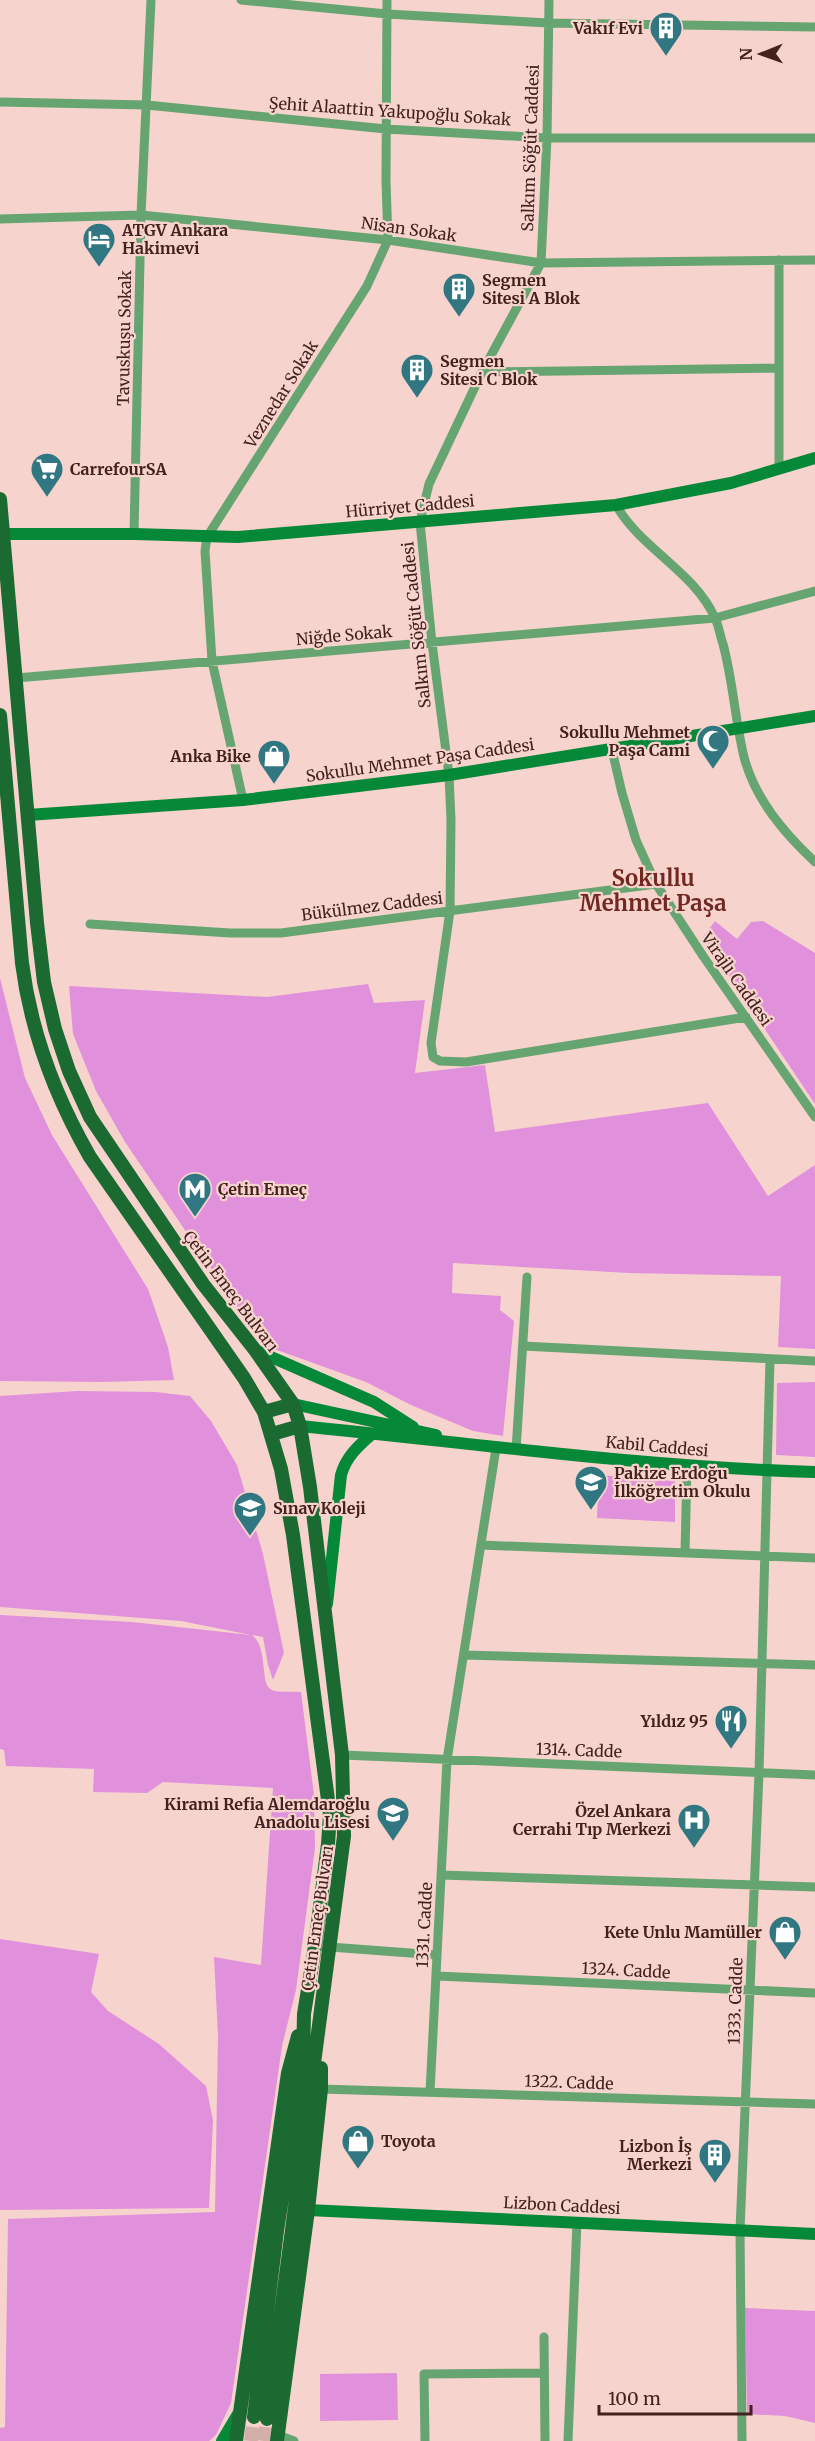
<svg xmlns="http://www.w3.org/2000/svg" width="815" height="2441" font-family="Merriweather,serif">
<style>
.green{fill:#e191dc}
.lines{fill:none;stroke-linecap:round;stroke-linejoin:round}
.primary-tunnel{stroke:#d3afaa;stroke-width:14;stroke-dasharray:14 7;stroke-linecap:butt}
.street{stroke:#66a571;stroke-width:9}
.secondary{stroke:#068839;stroke-width:12}
.primary{stroke:#1b6a32;stroke-width:14}
.labels{text-anchor:middle;stroke-width:4.5;stroke-linejoin:round;paint-order:stroke}
.poi-label{font-size:16px;font-weight:bold;fill:#43211d;stroke:#f7d3cd;text-anchor:end}
.street-label{font-size:16px;fill:#43211d;stroke:#f7d3cd}
.district-label{font-size:22px;font-weight:bold;fill:#712821;stroke:#f7d3cd}
</style>
<rect width="100%" height="100%" fill="#f7d3cd"/>
<path class="green" d="M715,921l22,18 14,-17 12,-1 52,32v151l-112,-167z
M0,978l25,100 27,57 96,154 20,58 6,33 -72,2 -102,-1z
M368,984l6,19 51,-3 -10,73 70,-8 10,67 213,-29 60,93 47,-31v184l-37,-2 3,-71 -152,-3 -176,-10 -1,30 49,3 -1,14 14,11 -11,115 -30,-5 -62,-26 -45,-23 -100,-36 -30,-41 -111,-163 -29,-51 -23,-57 -4,-48 198,11z
M815,1382v75l-39,-2 1,-72z
M77,1391l79,1 34,4 21,25 26,44 26,89 21,99 -11,27 -5,-15 -5,-28 -11,-2c17,13 7,50 20,55 8,3 21,1 29,2l13,103 1,53 -19,142 -14,56 -51,357 -15,32 -7,6h-209v-13l5,-1 3,-208 207,-7 3,-176 -4,-79 47,8 12,-177 -110,-6 -16,11 -54,-1 1,-23 -88,-3 -2,-16 -4,-1v-134l132,7 119,13 -70,-14 -181,-14v-211z
M599,1475l76,6v41l-78,-4z
M0,1939l99,15 -8,38 17,19 51,33 47,42 7,34 -4,88 -209,2z
M745,2308l70,3v112l-30,-7 -38,-2z
M397,2373l1,47 -78,1v-47z"/>
<g class="lines">
<path class="primary-tunnel" d="M251,2441l3,-24
M264,2441l3,-22"/>
<path class="street" d="M241,0l146,14 161,9 267,4
M549,0l-2,138 -6,125 -59,109 -53,112 -9,38 12,121 17,132 2,45 -1,91 -19,132 2,14 7,4 26,1 280,-45
M0,102l147,3 239,24 161,9h268
M0,219l141,-4 247,25 153,23 274,-3
M779,260v209
M482,372l297,-4
M616,505c25,44 78,66 99,113 4,8 5,18 8,26 10,37 12,76 21,113 11,42 40,76 71,105
M134,534l7,-319 10,-215
M16,678l699,-60 100,-27
M612,750l10,43 14,47 20,44 47,72 112,161
M243,800l-31,-139 -7,-110 2,-14 160,-251 21,-46 -2,-59 1,-181
M90,924l140,9h51l375,-49
M523,1346l292,15
M516,1450l11,-173
M481,1545l334,13
M685,1553l2,-87
M464,1655l351,10
M342,1755l473,20
M441,1875l374,12
M330,1947l107,8
M436,1976l379,17
M321,2089l494,15
M430,2092l17,-332 49,-312
M544,2337l1,104
M278,2435l16,6
M425,2441l-1,-67 119,-1
M568,2441l9,-219
M742,2441l-2,-211 19,-457 11,-414"/>
<path class="secondary" d="M3,534h131l104,3 378,-32 115,-22 84,-25
M28,815l215,-15 206,-25 366,-59
M255,1350l119,52 39,25
M293,1404l143,31
M300,1426c172,17 342,41 515,46
M327,1604l14,-129c5,-18 17,-29 31,-41
M308,2210l507,24
M222,2441l16,-27"/>
<path class="primary" d="M0,499l37,424 7,59 11,47 14,42 21,46 113,167 52,66 38,54 7,22 10,61 32,268 2,81 -77,583
M0,715l22,248c9,71 33,133 68,194l154,221 20,34 17,57 12,66 37,280 -2,29 -13,102 -11,68 -1,48 -26,169 -23,186
M264,1412l29,-8
M272,1434l28,-8
M236,2441l52,-368 10,-37
M277,2441l31,-231 13,-121v-21"/>
</g>
<defs>
<g id="building-pin" transform="scale(1.725)"><path d="M0 17L-7.5 6A9.5 9.5 0 1 1 7.5 6Z" fill="#307782" stroke="#f7d3cd"/><path d="M-4-6H4V6H1V3H-1V6H-4ZM-2.5-4.3h1.7v1.8h-1.7ZM.8-4.3h1.7v1.8H.8ZM-2.5-1h1.7V.8h-1.7ZM.8-1h1.7V.8H.8Z" fill="#fff"/></g>
<g id="hotel-pin" transform="scale(1.725)"><path d="M0 17L-7.5 6A9.5 9.5 0 1 1 7.5 6Z" fill="#307782" stroke="#f7d3cd"/><path d="M-6-4.5h1.5V1H6V5H4.5V3h-9V5H-6ZM-4 0a1.8 1.8 0 1 1 3.6 0ZM.5 0V-2.5h3Q6-2.5 6 0Z" fill="#fff"/></g>
<g id="supermarket-pin" transform="scale(1.725)"><path d="M0 17L-7.5 6A9.5 9.5 0 1 1 7.5 6Z" fill="#307782" stroke="#f7d3cd"/><path d="M-6-5.5h2.5l.6 2H6L4.5 2H-2.5L-4.4-4H-6ZM-1.5 3.2a1.3 1.3 0 1 0 .1 0ZM3 3.2a1.3 1.3 0 1 0 .1 0Z" fill="#fff"/></g>
<g id="mosque-pin" transform="scale(1.725)"><path d="M0 17L-7.5 6A9.5 9.5 0 1 1 7.5 6Z" fill="#307782" stroke="#f7d3cd"/><path d="M3.5-4.9A6 6 0 1 0 3.5 4.9A5 5 0 1 1 3.5-4.9Z" fill="#fff"/></g>
<g id="shop-pin" transform="scale(1.725)"><path d="M0 17L-7.5 6A9.5 9.5 0 1 1 7.5 6Z" fill="#307782" stroke="#f7d3cd"/><path d="M-5-2.5h2.3a2.7 3.5 0 0 1 5.4 0H5L5.5 6h-11ZM-1.5-2.5h3a1.5 2.3 0 0 0-3 0Z" fill="#fff"/></g>
<g id="metro-pin" transform="scale(1.725)"><path d="M0 17L-7.5 6A9.5 9.5 0 1 1 7.5 6Z" fill="#307782" stroke="#f7d3cd"/><path d="M-5.5 5V-5H-3L0 0L3-5H5.5V5H3V-.5L0 4L-3-.5V5Z" fill="#fff"/></g>
<g id="school-pin" transform="scale(1.725)"><path d="M0 17L-7.5 6A9.5 9.5 0 1 1 7.5 6Z" fill="#307782" stroke="#f7d3cd"/><path d="M0-5L7-2L0 1L-7-2ZM-4 1L0 2.5L4 1V4Q0 6-4 4Z" fill="#fff"/></g>
<g id="restaurant-pin" transform="scale(1.725)"><path d="M0 17L-7.5 6A9.5 9.5 0 1 1 7.5 6Z" fill="#307782" stroke="#f7d3cd"/><path d="M-5-6h1v4h1v-4h1v4h1v-4h1v5L-1.5 .5V6h-2V.5L-5-1ZM5-6V6H3V1.5H1.5Q1.5-4 5-6Z" fill="#fff"/></g>
<g id="hospital-pin" transform="scale(1.725)"><path d="M0 17L-7.5 6A9.5 9.5 0 1 1 7.5 6Z" fill="#307782" stroke="#f7d3cd"/><path d="M-5-5h3v3.5h4V-5h3V5h-3V1.5h-4V5h-3Z" fill="#fff"/></g>
</defs>
<g fill-rule="evenodd">
<use href="#building-pin" x="666" y="28"/>
<use href="#hotel-pin" x="99" y="239"/>
<use href="#building-pin" x="459" y="289"/>
<use href="#building-pin" x="417" y="370"/>
<use href="#supermarket-pin" x="47" y="469"/>
<use href="#mosque-pin" x="713" y="741"/>
<use href="#shop-pin" x="274" y="756"/>
<use href="#metro-pin" x="195" y="1189"/>
<use href="#school-pin" x="591" y="1482"/>
<use href="#school-pin" x="250" y="1508"/>
<use href="#restaurant-pin" x="731" y="1721"/>
<use href="#school-pin" x="393" y="1813"/>
<use href="#hospital-pin" x="694" y="1820"/>
<use href="#shop-pin" x="785" y="1932"/>
<use href="#shop-pin" x="358" y="2141"/>
<use href="#building-pin" x="715" y="2155"/>
</g>
<g class="labels">
<g class="poi-label">
<text x="643" y="34">Vakıf Evi</text>
<text x="122" y="236" text-anchor="start">ATGV Ankara<tspan x="122" dy="18">Hakimevi</tspan></text>
<text x="482" y="286" text-anchor="start">Segmen<tspan x="482" dy="18">Sitesi A Blok</tspan></text>
<text x="440" y="367" text-anchor="start">Segmen<tspan x="440" dy="18">Sitesi C Blok</tspan></text>
<text x="70" y="475" text-anchor="start">CarrefourSA</text>
<text x="690" y="738">Sokullu Mehmet<tspan x="690" dy="18">Paşa Cami</tspan></text>
<text x="251" y="762">Anka Bike</text>
<text x="218" y="1195" text-anchor="start">Çetin Emeç</text>
<text x="614" y="1479" text-anchor="start">Pakize Erdoğu<tspan x="614" dy="18">İlköğretim Okulu</tspan></text>
<text x="273" y="1514" text-anchor="start">Sınav Koleji</text>
<text x="708" y="1727">Yıldız 95</text>
<text x="370" y="1810">Kirami Refia Alemdaroğlu<tspan x="370" dy="18">Anadolu Lisesi</tspan></text>
<text x="671" y="1817">Özel Ankara<tspan x="671" dy="18">Cerrahi Tıp Merkezi</tspan></text>
<text x="762" y="1938">Kete Unlu Mamüller</text>
<text x="381" y="2147" text-anchor="start">Toyota</text>
<text x="692" y="2152">Lizbon İş<tspan x="692" dy="18">Merkezi</tspan></text>
</g>
<g class="street-label">
<text transform="translate(390 111) rotate(4)" y="6">Şehit Alaattin Yakupoğlu Sokak</text>
<text transform="translate(530 148) rotate(-88)" y="6">Salkım Söğüt Caddesi</text>
<text transform="translate(409 229) rotate(8)" y="6">Nisan Sokak</text>
<text transform="translate(124 338) rotate(-89)" y="6">Tavuskuşu Sokak</text>
<text transform="translate(281 394) rotate(-58)" y="6">Veznedar Sokak</text>
<text transform="translate(410 506) rotate(-5)" y="6">Hürriyet Caddesi</text>
<text transform="translate(416 625) rotate(-96)" y="6">Salkım Söğüt Caddesi</text>
<text transform="translate(344 635) rotate(-5)" y="6">Niğde Sokak</text>
<text transform="translate(420 760) rotate(-8)" y="6">Sokullu Mehmet Paşa Caddesi</text>
<text transform="translate(372 906) rotate(-7)" y="6">Bükülmez Caddesi</text>
<text transform="translate(737 979) rotate(55)" y="6">Virajlı Caddesi</text>
<text transform="translate(231 1291) rotate(53)" y="6">Çetin Emeç Bulvarı</text>
<text transform="translate(657 1446) rotate(5)" y="6">Kabil Caddesi</text>
<text transform="translate(579 1750) rotate(2)" y="6">1314. Cadde</text>
<text transform="translate(317 1918) rotate(-82)" y="6">Çetin Emeç Bulvarı</text>
<text transform="translate(424 1925) rotate(-87)" y="6">1331. Cadde</text>
<text transform="translate(626 1970) rotate(3)" y="6">1324. Cadde</text>
<text transform="translate(735 2001) rotate(-88)" y="6">1333. Cadde</text>
<text transform="translate(569 2082) rotate(2)" y="6">1322. Cadde</text>
<text transform="translate(562 2205) rotate(3)" y="6">Lizbon Caddesi</text>
</g>
<g class="district-label">
<text x="653" y="886">Sokullu<tspan x="653" dy="25">Mehmet Paşa</tspan></text>
</g>
</g>
<g transform="translate(761 54) rotate(269)" stroke="#f7d3cd" stroke-width="4.5" paint-order="stroke">
<path d="M0-4.5L10 22L0 15L-10 22Z" fill="#43211d"/>
<text y="-9" font-size="16" font-weight="bold" text-anchor="middle" fill="#43211d">N</text>
</g>
<path d="M599 2405v9h152v-9" fill="none" stroke="#43211d" stroke-width="3"/>
<text x="608" y="2405" font-size="18" fill="#43211d" stroke="#f7d3cd" stroke-width="4.5" paint-order="stroke">100 m</text>
</svg>
